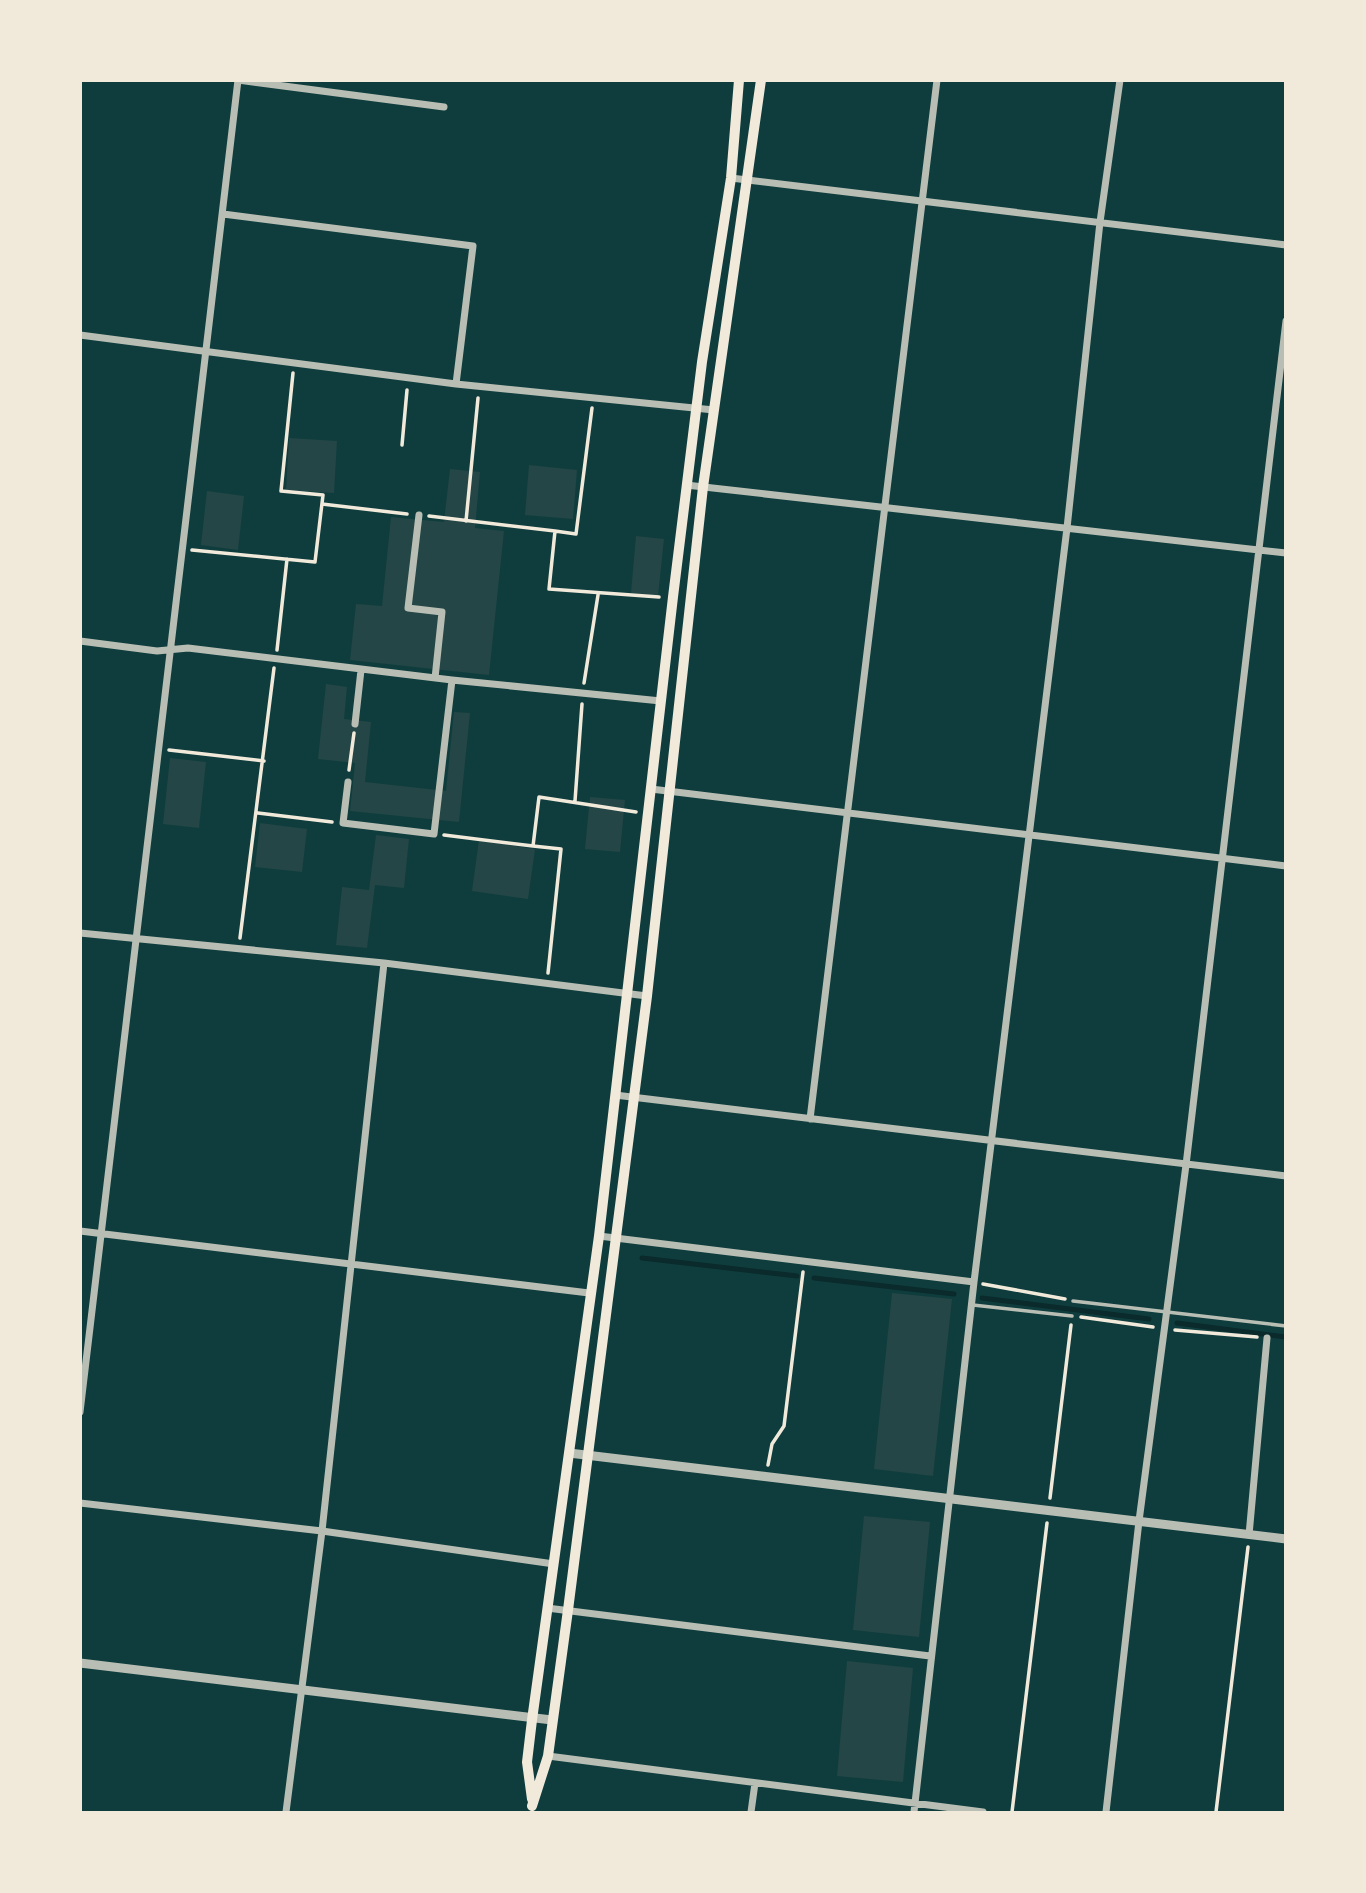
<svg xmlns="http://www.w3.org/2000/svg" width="1366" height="1893" font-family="'Work Sans',sans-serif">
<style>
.green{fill:#244646}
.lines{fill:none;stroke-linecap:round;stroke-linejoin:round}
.stream{stroke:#0a2a2b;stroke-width:5}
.path{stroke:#f1e9da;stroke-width:3.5}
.service{stroke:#b8beb3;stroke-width:3.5}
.minor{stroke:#b8beb3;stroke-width:7}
.tertiary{stroke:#b8beb3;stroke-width:9}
.secondary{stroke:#f1e9da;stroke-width:10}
</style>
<rect width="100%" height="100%" fill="#0f3d3e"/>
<path class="green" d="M289,438l48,3 -3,52 -48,-3z
M529,465l48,5 -4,49 -48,-4z
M450,469l30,3 -5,56 29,3 -15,144 -139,-15 6,-56 26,2 9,-89 53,5z
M207,491l37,5 -6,54 -37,-5z
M636,536l28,3 -6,57 -27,-3z
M326,684l21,3 -3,32 27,3 -6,60 81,9 8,-79 16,1 -11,109 -109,-11 5,-48 -37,-4z
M170,758l36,4 -7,66 -36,-4z
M590,797l35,3 -5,52 -35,-3z
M260,823l47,6 -5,43 -47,-5z
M376,835l33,4 -5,49 -29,-3 -8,63 -31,-3 6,-58 27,3z
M479,840l56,9 -7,50 -56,-8z
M892,1293l60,6 -19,177 -59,-7z
M864,1516l66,6 -11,115 -66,-7z
M847,1661l66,7 -10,114 -66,-6z"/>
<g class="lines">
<path class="stream" d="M642,1258l155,18
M814,1278l140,16
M982,1298l167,21
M1177,1323l109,14"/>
<path class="path" d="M402,445l5,-55
M322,504l85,10
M429,516l126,15 -6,58 110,8
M466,521l12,-123
M555,531l21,3 16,-126
M192,550l123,12 8,-67 -42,-4 12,-118
M277,650l10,-91
M584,683l14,-88
M169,750l95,11
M349,770l5,-37
M575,801l7,-97
M258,813l74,9
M444,835l89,11 6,-49 97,15
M533,846l28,3 -13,124
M240,938l34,-270
M983,1284l82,15
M1081,1317l72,10
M1175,1330l82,7
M768,1465l4,-21 12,-18 19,-154
M1050,1498l21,-173
M1012,1812l35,-289
M1216,1812l32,-265"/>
<path class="service" d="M1073,1301l213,25
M973,1305l99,11"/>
<path class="minor" d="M731,178l555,67
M223,214l250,32 -17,138
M80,335l376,49 258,26
M686,485l600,68
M419,515l-11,93 34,4 -7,66
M80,641l77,10 31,-3 264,32 209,21
M355,724l6,-54
M348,782l-5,41 91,11 18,-154
M651,789l635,77
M80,933l304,30 263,33
M615,1095l671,81
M810,1119l127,-1039
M80,1231l509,62
M599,1236l375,46
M80,1412l158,-1332 206,27
M80,1503l242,28 232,33
M1249,1535l18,-197
M547,1608l383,48
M548,1756l435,56
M286,1812l36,-281 62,-568
M751,1812l4,-29
M914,1812l60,-530 93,-754 33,-306 20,-142
M1106,1812l33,-291 47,-356 100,-844"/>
<path class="tertiary" d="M569,1453l717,86
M80,1663l472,57"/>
<path class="secondary" d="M532,1799l-5,-37 5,-42 67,-484 74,-639 29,-235 29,-184 8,-98
M532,1806l16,-50 20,-146 79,-614 56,-509 58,-407"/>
</g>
<rect width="1366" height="1893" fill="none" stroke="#f1e9da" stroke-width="164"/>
</svg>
